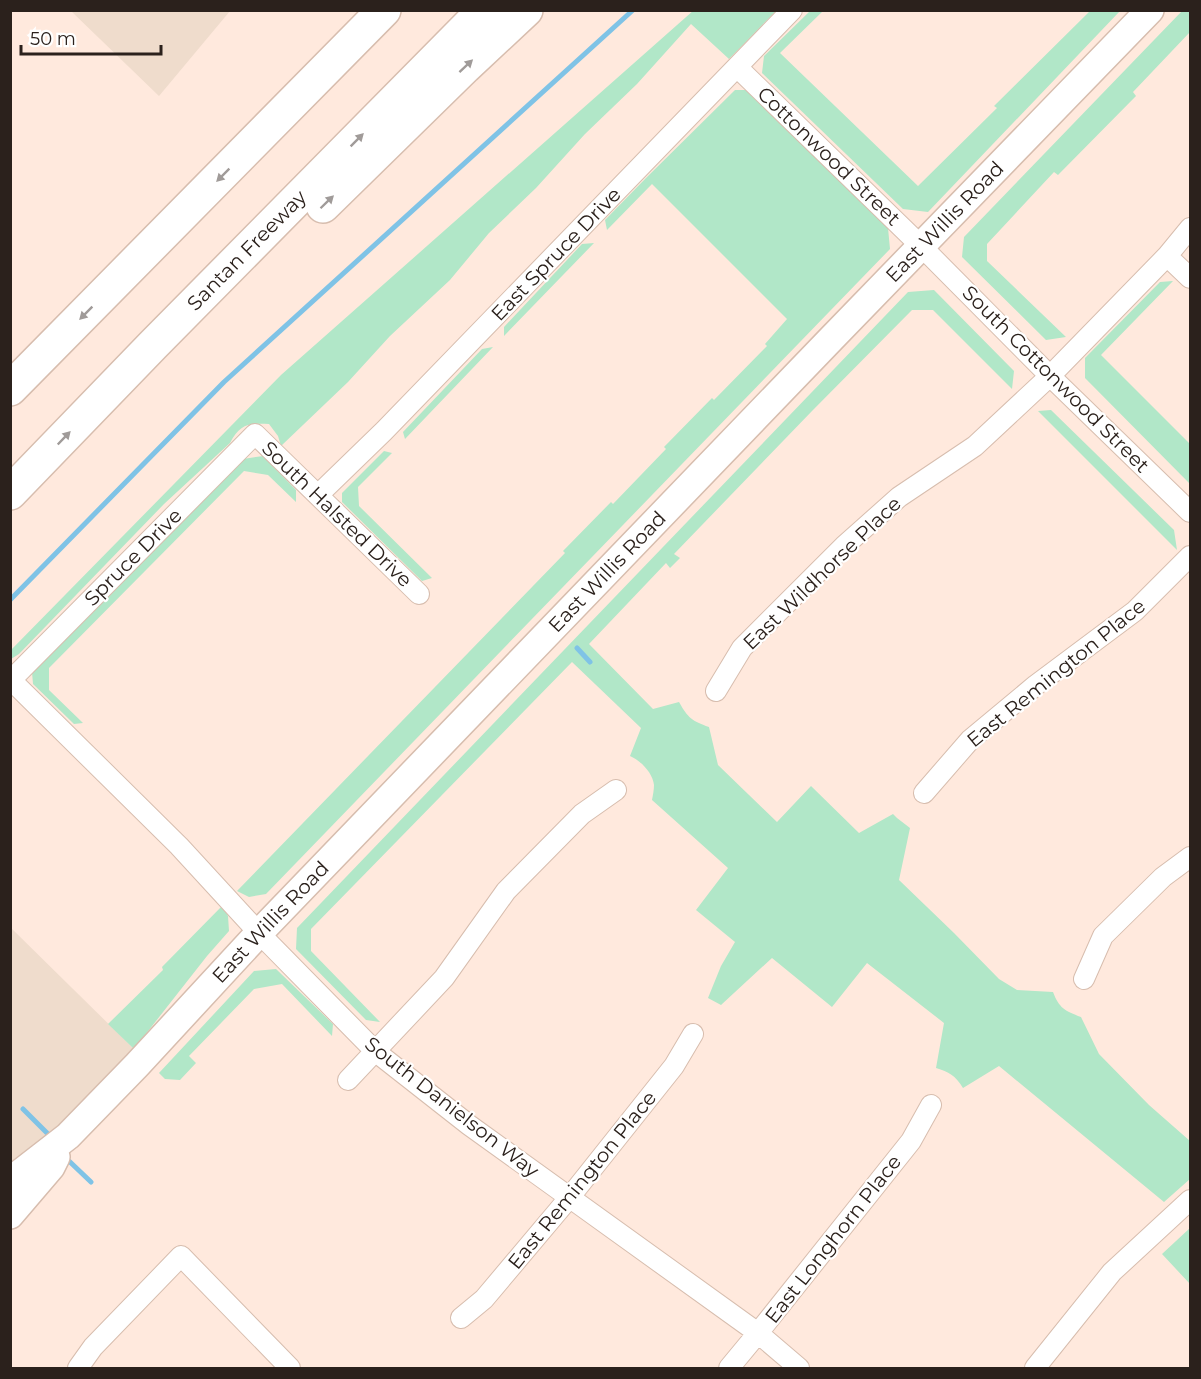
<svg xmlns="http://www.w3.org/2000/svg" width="1201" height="1379" font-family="Montserrat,sans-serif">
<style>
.commercial{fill:#efdccc}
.green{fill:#b1e7c8}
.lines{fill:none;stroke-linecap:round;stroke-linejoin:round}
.stream{stroke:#7fc3e6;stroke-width:5}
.street-casing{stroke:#d7bdae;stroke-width:22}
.secondary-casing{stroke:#d7bdae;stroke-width:30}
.highway-casing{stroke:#d7bdae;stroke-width:36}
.street{stroke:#fff;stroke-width:20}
.secondary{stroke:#fff;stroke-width:27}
.highway{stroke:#fff;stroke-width:33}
.oneway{fill:#a09b99}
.labels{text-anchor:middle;stroke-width:4.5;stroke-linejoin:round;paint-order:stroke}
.street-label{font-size:20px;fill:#2b211c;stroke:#fff}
</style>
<rect width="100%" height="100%" fill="#ffe9dd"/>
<path class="commercial" d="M71,11h159l-71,85z
M10,927l124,122 -52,62 -72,63z"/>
<path class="green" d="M694,10l82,1 -47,48 -38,-35 -54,60 -52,50 -49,54 -47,45 -39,47 -60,56 -42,46 -67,64 -3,-10 -9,-12c-20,-1 -29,0 -39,19l-66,61 -145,150 -8,5v-9l270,-275z
M810,11h13l-43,42 138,133 79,-78 -3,-2 96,-95h30l-192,201 -25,-3 -141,-136 2,-17z
M1182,11h8v21l-57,60 3,4 -78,79 -4,-3 -67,72v17l79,76 -20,3 -84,-83 2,-20z
M735,90h13l140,138 2,21 -624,645 -17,3 -12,-6 328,-338 -2,-2 48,-49 2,2 53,-55 -2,-2 48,-49 2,2 53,-54 -2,-2 22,-25 -135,-135 -45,46 -2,-10 41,-42z
M594,243l-90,93v-9l78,-83z
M1173,281l-72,74 89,89v40l-105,-106v-20l75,-76z
M934,290l80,81 -2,18 -79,-79h-21l-100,101 -138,143 6,4 -10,10 -4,-5 -77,81 64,65 26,-7c9,16 13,19 30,25l9,38 59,57 34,-36 48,47 34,-19 4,4 13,10 -11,52 55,53 45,46 18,11 36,2c6,16 12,19 28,25l18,37 50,51 41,36v38l-26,23 -165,-136 -36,22c-8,-13 -14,-16 -27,-20l8,-45 -77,-60 -35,44 -60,-49 -51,47 -13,-7 13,-32 14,-24 -39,-32 32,-42 -76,-68c1,-5 2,-11 2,-15 -1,-12 -14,-25 -24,-29l11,-28 -69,-66 -261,267v22l69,71 -14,-2 -70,-71 1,-21 611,-636z
M493,347l-88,92 -2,-7 79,-83z
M1051,410l123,120 3,20 -139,-139z
M384,451l8,2 -34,34 1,19 73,72 -10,3 -80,-79v-9z
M263,456l33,34v12l-28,-27 -24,-4 -195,197v22l34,33 -9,1 -41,-40 -1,-12 211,-213z
M222,906l6,10 1,15 -22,25 -73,93 -26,-25 55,-54 -1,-3z
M276,969l57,55 -1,12 -50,-52 -28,5 -65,67 7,7 -16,17 -15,-1 -6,-6 95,-102z
M1190,1228v56l-28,-30z"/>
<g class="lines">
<path class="stream" d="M10,600l214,-218 409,-372
M577,648l13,14
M23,1109l24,24
M69,1161l22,21"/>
<g class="street-casing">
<path id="street" d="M737,67l184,179 129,130 140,136
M1167,256l23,22
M318,495l66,-64 408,-421
M419,594l-164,-160 -244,246 168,166 80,87 117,119 93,73 289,208 41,35
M716,691l26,-43 102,-102 55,-49 76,-51 75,-70 117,-120 23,-28
M924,793l46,-53 66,-55 99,-74 55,-55
M1084,979l19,-43 60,-59 27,-20
M348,1080l96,-102 62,-87 76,-77 34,-24
M461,1318l23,-19 85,-101 105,-132 19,-32
M78,1368l15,-21 88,-91 109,112
M729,1368l29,-35 153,-192 20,-36
M1035,1368l77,-96 78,-72"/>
</g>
<g class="secondary-casing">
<g id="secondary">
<path id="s1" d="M10,1181l58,-45 69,-71 122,-132 572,-594 319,-329"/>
<path d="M10,1215l41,-48 5,-10"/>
</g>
</g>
<g class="highway-casing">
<g id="highway">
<path d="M323,206l142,-139 61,-57"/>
<path d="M10,389l374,-379"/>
<path id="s2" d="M10,493l143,-148 331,-335"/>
</g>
</g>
<use href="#street" class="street"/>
<use href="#secondary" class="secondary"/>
<use href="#highway" class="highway"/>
</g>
<defs><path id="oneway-solid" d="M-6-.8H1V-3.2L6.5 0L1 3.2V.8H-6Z" transform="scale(1.5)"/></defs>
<g class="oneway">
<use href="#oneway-solid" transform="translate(466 66) rotate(-43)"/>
<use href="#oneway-solid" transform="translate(357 140) rotate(-45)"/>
<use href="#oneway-solid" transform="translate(223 175) rotate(135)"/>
<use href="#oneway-solid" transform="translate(327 202) rotate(-44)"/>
<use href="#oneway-solid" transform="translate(86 313) rotate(135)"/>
<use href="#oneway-solid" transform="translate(64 438) rotate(-46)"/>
</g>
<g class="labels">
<g class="street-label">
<text transform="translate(829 156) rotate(44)" y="7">Cottonwood Street</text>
<text dy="7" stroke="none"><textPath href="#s1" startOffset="1340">East Willis Road</textPath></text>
<text dy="7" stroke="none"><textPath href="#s2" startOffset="339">Santan Freeway</textPath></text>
<text transform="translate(556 254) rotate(-46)" y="7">East Spruce Drive</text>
<text transform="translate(1056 379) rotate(45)" y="7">South Cottonwood Street</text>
<text transform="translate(337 514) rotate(44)" y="7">South Halsted Drive</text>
<text transform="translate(133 557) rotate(-45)" y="7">Spruce Drive</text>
<text dy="7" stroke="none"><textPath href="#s1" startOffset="854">East Willis Road</textPath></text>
<text transform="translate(822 573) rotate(-44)" y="7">East Wildhorse Place</text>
<text transform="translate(1056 673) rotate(-39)" y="7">East Remington Place</text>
<text dy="7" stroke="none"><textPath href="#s1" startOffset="368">East Willis Road</textPath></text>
<text transform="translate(452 1107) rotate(38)" y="7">South Danielson Way</text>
<text transform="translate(582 1180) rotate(-51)" y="7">East Remington Place</text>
<text transform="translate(833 1239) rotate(-52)" y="7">East Longhorn Place</text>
</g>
</g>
<rect width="1201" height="1379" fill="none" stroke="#2b211c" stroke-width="24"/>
<path d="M21 45v9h140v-9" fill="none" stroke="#2b211c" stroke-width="3"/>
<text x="30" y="45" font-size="18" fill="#2b211c" stroke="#ffffff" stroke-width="4.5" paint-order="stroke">50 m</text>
</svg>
